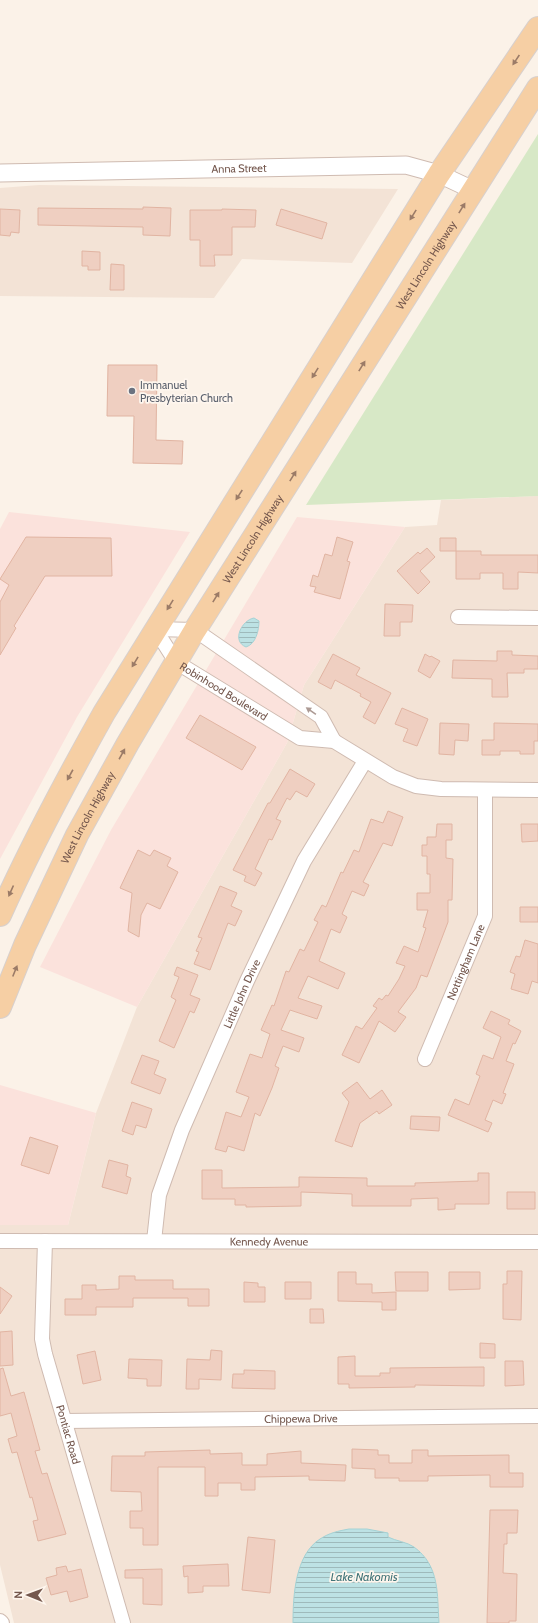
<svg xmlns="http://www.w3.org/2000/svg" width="538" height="1623" font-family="Cabin,sans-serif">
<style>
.residential{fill:#f3e3d6}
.commercial{fill:#fbe2dc}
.grass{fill:#d7e8c6}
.water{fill:url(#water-rules);stroke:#a4d2d5}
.building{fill:#efcfc1;stroke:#e1b4a2}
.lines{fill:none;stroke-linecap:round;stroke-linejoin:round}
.minor-casing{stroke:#cfbbb1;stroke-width:16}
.tertiary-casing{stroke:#cfbbb1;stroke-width:19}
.primary-casing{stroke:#d8d0cd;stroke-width:24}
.minor{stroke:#fff;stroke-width:14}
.tertiary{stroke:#fff;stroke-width:17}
.primary{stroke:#f6cfa4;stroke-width:22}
.oneway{fill:#9b7b67}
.oneway2{fill:#ac9a94}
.worship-dot{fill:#6b7280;stroke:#fef6ee;stroke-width:1.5}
.labels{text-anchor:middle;stroke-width:3.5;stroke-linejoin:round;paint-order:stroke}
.street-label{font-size:11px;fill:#74574d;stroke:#fef6ee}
.worship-label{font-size:11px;fill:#5b616d;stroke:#fef6ee;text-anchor:start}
.water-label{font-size:12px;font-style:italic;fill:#417478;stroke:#fef6ee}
</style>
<defs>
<pattern id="water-rules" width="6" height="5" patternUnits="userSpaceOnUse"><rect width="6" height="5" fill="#bde2e4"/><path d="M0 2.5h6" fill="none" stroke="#9ebabb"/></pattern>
</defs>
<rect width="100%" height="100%" fill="#fbf2e8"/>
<path class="residential" d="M39,185l359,4 -46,74 -110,-4 -28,39 -214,-2v-108z
M538,496v1127h-524l-14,-58v-340h68l28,-112 41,-106 150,-264 17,-58 101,-158 32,-2 4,-25z"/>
<path class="commercial" d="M9,512l181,20 -113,185 -77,142v-330z
M297,517l108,10 -101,158 -17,58 -150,264 -97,-40 71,-137z
M0,1085l96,28 -28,112h-68z"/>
<path class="grass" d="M538,134v362l-232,9z"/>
<path class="water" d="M254,618l5,3c0,9 -3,23 -13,26 -15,-6 -4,-27 8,-29z
M349,1529h18l21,4v4c8,4 19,5 26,10 26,19 23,47 25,76h-146c0,-27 2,-68 27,-84 9,-6 18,-8 29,-10z"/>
<path class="building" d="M143,207l28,1 -1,28 -27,-1v-8l-105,-2v-17l105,1z
M0,209l20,1 -1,23 -8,-1 -1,4 -10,-1z
M222,209l34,1 -1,17h-23v28h-18l1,11h-15v-26h-10v-30h32z
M281,209l46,14 -5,16 -46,-14z
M82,251l18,1v18h-12v-4h-6z
M111,264l13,1v25h-14z
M108,365h49l-1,75 27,1 -1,23 -49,-1 1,-47h-27z
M26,537l85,1 1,38h-67l-31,50 2,2 -16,27v-53l9,-17 -9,-6z
M337,537l16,5 -6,19 3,1 -10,37 -26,-7 2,-5 -6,-1 3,-11 5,2 7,-23 7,2z
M440,538h16v13h-16z
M427,548l8,9 -15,14 10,11 -12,12 -21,-23 21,-19 2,2z
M456,551h25v4h57v18l-20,-1v17h-15v-16h-23v6h-24z
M385,604l28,1 -1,17h-12v14h-16z
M497,651h15v4l26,1v13h-14v4h-17l1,24h-16v-18l-40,-1 1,-18 44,1z
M333,654l27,14 -4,7 35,18 -16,31 -12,-7 8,-15 -11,-6 1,-2 -26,-14 -4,9 -13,-7z
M425,654l5,3 1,-1 9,5 -10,17 -12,-7z
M402,708l26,11 -11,27 -14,-5 5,-12 -13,-5z
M200,715l56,32 -14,23 -56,-32z
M440,723l29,1 -1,17 -13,-1 -1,15 -15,-1z
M494,723l44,1v17h-4v13h-14v-3h-20v4h-18v-15h12z
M290,769l25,15 -8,13 -11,-6 -6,9 -3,-2 -11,21 5,2 -9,19 -3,-1 -14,30 7,4 -7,13 -11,-5 2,-5 -13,-6 35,-67h2z
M388,811l15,6 -11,29 -9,-3 -20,39 6,3 -5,11 -12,-5 -10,23 5,3 -7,16 -9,-4 -12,32 26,12 -7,16 -30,-13 -10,22 24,8 -5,13 -27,-9 -9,20 23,8 -5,14 -16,-6 -8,20 4,2 -7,20 -12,28 -5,-3 -11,38 -16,-5 -2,6 -11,-3 11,-37 15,5 8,-20 -13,-5 14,-38 12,4 8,-24 -9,-4 11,-25 2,1 12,-35 3,1 11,-23 4,2 14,-29 -4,-2 8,-15 4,2 15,-35 2,1 11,-23 5,2 12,-33 12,4z
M437,824h15v16h-6v18l7,1 -1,41h-4v22l-21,55 -6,-2 -5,13 -18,24 8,5 -11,15 -16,-11 -20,42 -17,-8 14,-29 6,3 15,-21 -4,-2 6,-8 3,2 4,-5 2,1 11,-17 6,-13 -9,-3 8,-17 14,6 8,-24 -3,-1 5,-17h-11v-17h13v-19h-3v-18h-5v-11h5v-8h9z
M521,824h17v17l-16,1z
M138,850l12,6 4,-6 17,8 -4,8 11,6 -18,37 -13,-6 -6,12 -2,22 -11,-6 4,-38 -12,-5z
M220,886l17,7 -6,13 11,5 -7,15 -7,-3 -18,47 -16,-6 5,-12 -3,-1 6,-13 -4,-1z
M520,907h18v15h-18z
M525,940l13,4v39l-6,-2 -4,13 -17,-5 4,-15 -5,-2 6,-16 4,1z
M177,967l21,8 -8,20 10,4 -6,14 -4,-2 -16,37 -15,-7 17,-41 -5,-3 8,-20 -5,-2z
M491,1011l19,9 -2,4 13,7 -6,13 -2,-1 -7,18 8,3 -11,29 3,1 -4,10 -9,-4 -8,20 7,3 -4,9 -40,-17 7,-16 14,6 11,-29 -4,-2 7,-19 10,4 8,-22 -18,-9z
M142,1055l17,6 -5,13 12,5 -6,15 -29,-11z
M357,1082l13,17 12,-9 10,15 -13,9 -2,-3 -17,12 -8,24 -17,-6 14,-39 -7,-9z
M132,1102l20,7 -6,19 -10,-3 -3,10 -11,-4z
M411,1116l29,1 -1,14 -29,-2z
M30,1137l28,9 -9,28 -28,-9z
M109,1160l19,5 -2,11 5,2 -4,16 -25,-7z
M202,1170h20v18l77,-1v-10l68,1v8h48v-3l63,-2v-8h11v31h-34v5l-17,1v-12l-27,1v7h-59v-12l-51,-2v14l-55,1v-2h-11v-6h-33z
M507,1192h28v17h-28z
M507,1271h15l-1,49 -18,-1v-35h4z
M338,1272h18v12h16v9l24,-1v18h-14v-8l-44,-1z
M395,1272h33v19h-32z
M449,1272h31v17l-31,1z
M119,1276h16v4h38v9h36v17h-21v-8h-55v9h-37v8h-31v-16h17v-14h14v5l23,-1z
M244,1282l14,1v4h7v15h-21z
M285,1282h26v17h-26z
M0,1287l12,9 -12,18z
M310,1309h13l1,14h-14z
M12,1331l1,34 -13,1v-34z
M480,1343l15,1v14h-15z
M211,1350l11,1 -1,29 -22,-1v10h-13l1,-30 23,1z
M95,1351l6,29 -18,4 -6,-29z
M355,1356v20h25v-3h10v-5l94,-1v19l-69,-1v2l-66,1v-4h-11v-27z
M129,1359l33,1 -1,26h-14v-7l-19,-1z
M505,1361h18l1,24 -19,1z
M3,1368l8,28 13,-4 16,58 -5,1 7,23 5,-1 19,61 -28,7 -5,-20 5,-1 -6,-23 -2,1 -13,-46 -5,1 -4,-14 9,-3 -6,-23 -11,3v-47z
M244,1370l31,1v18l-43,-1 1,-14h11z
M352,1449l26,1v5h11v8h23v-13h16v6l81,-1v18h14v14h-33v-12l-62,1v5h-29v-3h-24v-9l-23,-1z
M210,1450v4l32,-1v12h25v-11l34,-3v12l45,2 -1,16 -36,-1v-4l-54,1v13h-14v-7h-23v13h-13v-29h-47v78h-15v-17h-13v-17h12l-1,-19 -30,-1 1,-35h33v-4z
M490,1510h28l-1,23h-10v11h-3l-1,29 14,1 -1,47h-7v2h-22z
M248,1537l27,3 -5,53 -28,-3z
M228,1564l1,22h-26v6l-15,1v-17l-4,1 -1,-11z
M66,1566l2,6 13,-3 7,28 -18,5 -3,-11 -16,4 -5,-17 11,-3 -1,-7z
M162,1569v36l-19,-1v-26h-18v-8z"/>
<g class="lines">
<g class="minor-casing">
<g id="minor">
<path d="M458,617l80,1"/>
<path id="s1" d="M155,629l21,33 124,76 34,3 59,36 23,9 25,3 97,1"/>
<path d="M155,629l40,1 126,87 13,24"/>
<path id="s2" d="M425,1059l60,-143v-126"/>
<path id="s3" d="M0,1241l538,1"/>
<path id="s4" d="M45,1241l-3,98 3,15 78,269"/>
<path id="s5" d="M154,1241l5,-46 23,-65 65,-149 57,-120 61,-100"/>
<path id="s6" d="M64,1421l474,-5"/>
<path d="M0,1621l2,2"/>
</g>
</g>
<g class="tertiary-casing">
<g id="tertiary">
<path id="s7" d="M0,173l406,-8 33,9 34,16"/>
</g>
</g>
<g class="primary-casing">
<g id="primary">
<path d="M0,915c31,-69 67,-136 104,-202l335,-539 99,-146"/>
<path id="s8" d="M0,1007l25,-62 52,-110 51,-92 67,-113 343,-542"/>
</g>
</g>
<use href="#minor" class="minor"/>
<use href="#tertiary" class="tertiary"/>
<use href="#primary" class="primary"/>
</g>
<defs><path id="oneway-solid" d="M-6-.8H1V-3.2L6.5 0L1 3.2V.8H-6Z"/></defs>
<g class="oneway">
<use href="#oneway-solid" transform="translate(516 60) rotate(124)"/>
<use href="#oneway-solid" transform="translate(462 208) rotate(-58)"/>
<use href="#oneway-solid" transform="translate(413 215) rotate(122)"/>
<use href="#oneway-solid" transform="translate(362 366) rotate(-58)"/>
<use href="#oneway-solid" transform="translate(315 373) rotate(122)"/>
<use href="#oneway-solid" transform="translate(293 476) rotate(-58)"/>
<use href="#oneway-solid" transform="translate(239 495) rotate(123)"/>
<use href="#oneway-solid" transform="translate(216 597) rotate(-58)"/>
<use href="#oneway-solid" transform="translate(170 605) rotate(122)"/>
<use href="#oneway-solid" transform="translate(135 662) rotate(121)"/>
<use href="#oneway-solid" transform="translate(122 754) rotate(-61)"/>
<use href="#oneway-solid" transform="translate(70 775) rotate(119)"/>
<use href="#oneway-solid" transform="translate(11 891) rotate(114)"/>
<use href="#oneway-solid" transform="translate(15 971) rotate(-68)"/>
</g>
<use class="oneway2" href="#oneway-solid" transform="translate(311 711) rotate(-145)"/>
<circle class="worship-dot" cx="132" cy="391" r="4"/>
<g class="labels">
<g class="street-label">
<text dy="4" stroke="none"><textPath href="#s7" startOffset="239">Anna Street</textPath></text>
<text dy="4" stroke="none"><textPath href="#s8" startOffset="857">West Lincoln Highway</textPath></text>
<text dy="4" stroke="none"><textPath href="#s8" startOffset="533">West Lincoln Highway</textPath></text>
<text dy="4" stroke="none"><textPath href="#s1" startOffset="95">Robinhood Boulevard</textPath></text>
<text dy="4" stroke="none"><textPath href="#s8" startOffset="209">West Lincoln Highway</textPath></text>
<text dy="4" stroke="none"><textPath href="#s2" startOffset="105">Nottingham Lane</textPath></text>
<text dy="4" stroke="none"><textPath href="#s5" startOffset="264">Little John Drive</textPath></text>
<text dy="4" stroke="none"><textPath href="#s3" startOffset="269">Kennedy Avenue</textPath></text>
<text dy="4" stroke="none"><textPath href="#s6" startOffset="237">Chippewa Drive</textPath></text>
<text dy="4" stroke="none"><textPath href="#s4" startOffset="197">Pontiac Road</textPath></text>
</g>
<g class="worship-label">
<text x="140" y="389">Immanuel<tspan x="140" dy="13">Presbyterian Church</tspan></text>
</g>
<g class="water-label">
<text x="364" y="1581">Lake Nakomis</text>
</g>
</g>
<g transform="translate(28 1595) rotate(271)" stroke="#fef6ee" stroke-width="3" paint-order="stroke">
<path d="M0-3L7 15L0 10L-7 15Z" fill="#74574d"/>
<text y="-6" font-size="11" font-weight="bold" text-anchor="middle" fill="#74574d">N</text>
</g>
</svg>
